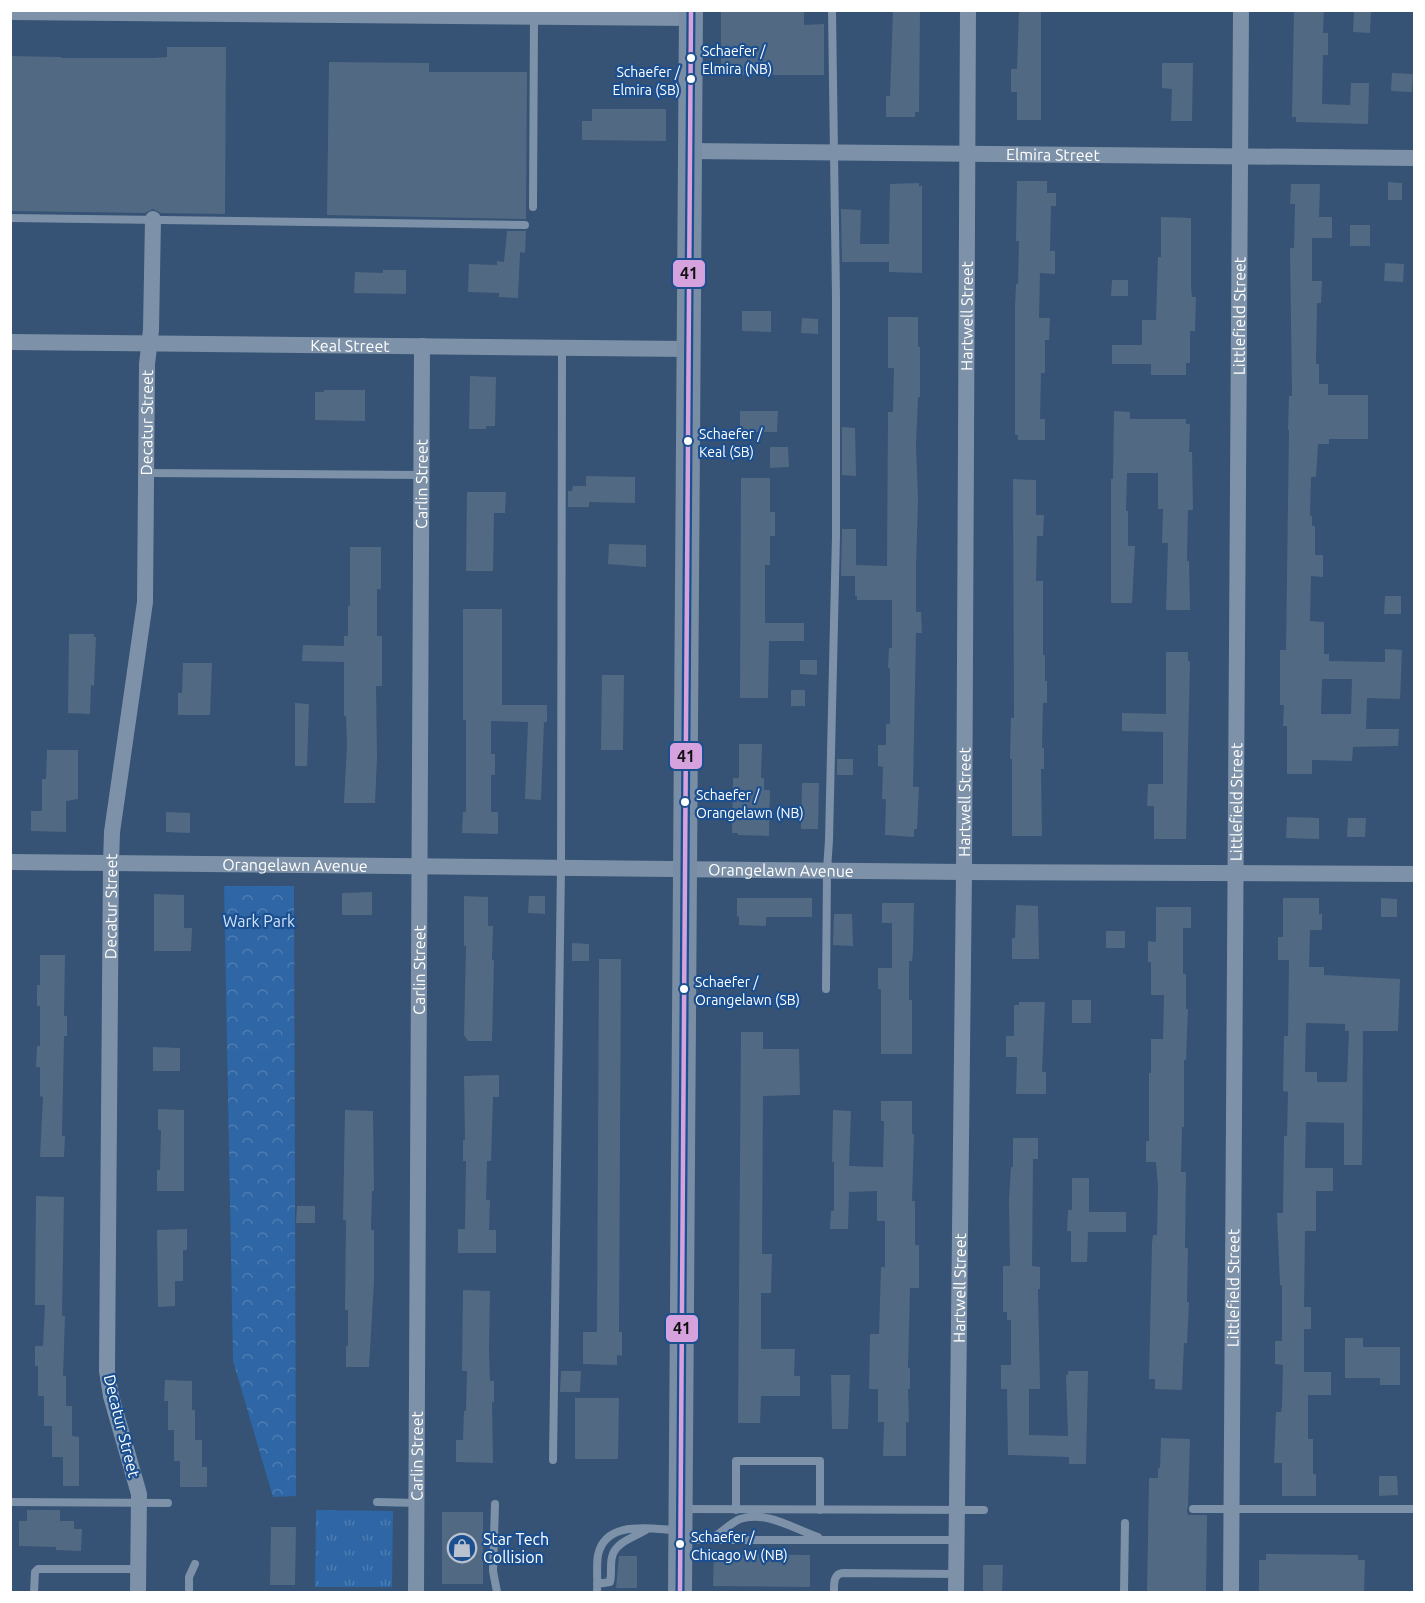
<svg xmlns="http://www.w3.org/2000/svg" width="1425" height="1603" font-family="Ubuntu,sans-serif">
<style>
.grass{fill:url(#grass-tufts)}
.park{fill:url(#park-crowns)}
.building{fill:#526984;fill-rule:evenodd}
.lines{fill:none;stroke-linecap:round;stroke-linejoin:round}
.service{stroke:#7d92a8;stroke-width:8}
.minor{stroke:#7d92a8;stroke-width:16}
.secondary{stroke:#798da4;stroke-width:24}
.bus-1-casing{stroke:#1b4f8f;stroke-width:9}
.bus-1{stroke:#d5a2dd;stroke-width:4.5}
.bus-dot{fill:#fff;stroke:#1b4f8f;stroke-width:2}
.labels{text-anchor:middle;stroke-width:4.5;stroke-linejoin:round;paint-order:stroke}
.bus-label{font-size:14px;fill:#fff;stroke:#1b4f8f;text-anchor:start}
.street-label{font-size:16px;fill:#fff;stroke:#1b4f8f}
.park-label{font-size:16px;fill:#cfe3fa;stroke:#1b4f8f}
.poi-label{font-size:16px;fill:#fff;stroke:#1b4f8f;text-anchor:start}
.line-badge{stroke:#1b4f8f;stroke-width:2}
.pale-badge-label{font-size:16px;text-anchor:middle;font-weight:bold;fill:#111}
</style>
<defs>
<pattern id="grass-tufts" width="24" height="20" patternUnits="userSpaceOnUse" patternTransform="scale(1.5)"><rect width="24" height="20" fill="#2f66a5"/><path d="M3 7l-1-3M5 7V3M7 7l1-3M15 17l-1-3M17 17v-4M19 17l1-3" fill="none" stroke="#4e7db2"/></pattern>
<pattern id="park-crowns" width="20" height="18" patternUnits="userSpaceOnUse" patternTransform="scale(1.5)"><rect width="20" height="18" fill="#2f66a5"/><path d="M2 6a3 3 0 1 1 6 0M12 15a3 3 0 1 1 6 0" fill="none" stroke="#4e7db2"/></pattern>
</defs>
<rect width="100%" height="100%" fill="#365274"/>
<path class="grass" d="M316,1510l77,1 -1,76h-77z"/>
<path class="park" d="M224,886h70l2,610 -23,1 -40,-136z"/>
<path class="building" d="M721,10h83v15l20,-1v51h-103z
M893,10h27l-1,102h-4v5h-29v-21h4z
M1019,10h22v110h-24v-28h-6v-23h6z
M1294,10h30l-1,23h5v22h-5l-1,49 28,1 1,-22h18l-1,41 -72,-2v-5h-4z
M1354,11h17l-1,22 -17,-1z
M167,47h59l-1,167 -64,-1 -8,-4 -8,4 -135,-2v-155l51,1v1h92l14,-1z
M329,62l100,1v9h98l-1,147 -199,-4z
M1162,63h31l-1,58h-21l1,-32 -10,-1z
M1392,73l21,1 -1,18 -21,-1z
M592,109h74v32l-84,-1v-19h10z
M1017,181h30v12h9v13h-5l-1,45h5v23l-15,-1 -1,45h11l-1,22h-4v33h-4l-1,46h5v21h-27v-5h-3v-128l1,-23h2l1,-43h-3z
M1388,182l14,1v17h-14z
M919,183v3h3v87l-33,-1v-10h-47l-1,-53 20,1 -1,34h29l1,-60z
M1291,184h29l-1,33h13v21h-20v43h10l-1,22h-4l-1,61h3v20h9v11h40v44h-39v5h-11l-2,33h-5l-1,39h2v10h3v29h8v22l-12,-1 -1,45 14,1v32h5v7l56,1v-13l17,1 -2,49 -33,-1 -1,31h33l-1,17 -45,1 -1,14 -40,-1v14h-25v-48h-4l1,-21h-4v-55h6l3,-220h-1l1,-34h3l-2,-148h4l1,-44h-5zM1322,679h30l-1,35h-30z
M1161,217l30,1v69l1,10h4l-1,34h-5v32h-4v12h-35v-11h-39v-19h30v-25h14l2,-63h3z
M1350,225h20v21h-20z
M507,231h19l-1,22 -5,-1 -2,46 -19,-1v-4l-31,-1 1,-28 28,1v-4l7,1z
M1385,263l19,1 -1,18 -19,-1z
M383,270h23v24l-52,-1 1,-21 28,1z
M1112,280h16v16h-17z
M742,311h29v21l-29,-1z
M888,317h30v30h2v50h-2l-2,49 2,54 -2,67v45h5l1,21h-6l-3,154h6l-2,42h-3v8l-29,-2 1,-36h-4l1,-32 -5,-1v-21h8v-21h4v-56h-2l1,-20h3v-48h-35v-4h-2v-20h-14l1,-47h14v36l31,1 1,-154h5l1,-44h-6z
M802,318l16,1v15l-17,-1z
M470,376l26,1 -1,49h-9v3h-17z
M324,390h41v31l-50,-1v-28h9z
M740,411h38l-1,21h-37z
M1114,411l16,1v7h56v5h4l-1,28h3l1,58h-5l-1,51h2l1,49h-24l2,-67h-6l1,-34h-5v-36h-31l-1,38h2v35h7l-3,57h-21v-124h2z
M842,427l13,1 1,48 -14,-1z
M770,447h18l1,20 -19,1z
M586,476l49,1v26l-46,-1v5h-21v-16h4l1,-5h13z
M741,478h29v34h5v24h-5v29h-5v58h39v18h-35l-1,57h-28z
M1013,479l23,1v35h8l-1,21h-6l-1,45h7v74h2v26h2v22h-4l-1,45h2v21h-3l1,67h-30v-77h-2l1,-41h3z
M467,492h39l-1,21h-11l-1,58h-27z
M609,544l37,1v22l-38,-3z
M350,547h31v42h-4v47h5v50h-6l1,72 -2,45h-31l3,-59 -1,-28h-2v-54l-42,-1 1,-16 41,1v-10h4v-30h2z
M1385,596h16v18h-17z
M463,609h39v96h45v17h-3l-3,78 -16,-1 3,-77 -37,-1v33h4v21h-4v37h7v22l-36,-1 1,-21h3v-92h-3z
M69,634h25v3h2l-2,49 -3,-1 -1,29 -22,-1z
M1166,652h22v9h2l-4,178h-32v-33h-7l1,-22h15v-52l-41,-1v-18l44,1z
M800,660h17v15l-17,-1z
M183,663h29l-2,52h-32v-22h4z
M602,675h22l-1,75h-22z
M791,690h14v16h-14z
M295,703l14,1 -2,62h-12z
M739,744h23l-1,34h3v12h6l-1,46 -31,-1v-2h-6l1,-55h6z
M47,750h31v49l-12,2v31l-35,-1v-20h11v-32h4z
M837,759h16v16h-16z
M802,783h17l-1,46h-17z
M166,812l24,1v20l-24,-1z
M1287,817l32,1v21l-33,-1z
M1348,818h18l-1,19h-18z
M372,892v23h-30v-22z
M154,894l30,1v33h8l-1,23h-37z
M464,896l24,1v29h5l-1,34h2l-2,81h-24l-4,-6 2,-89h-2z
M529,896h16v18l-17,-1z
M737,898h75v19h-46v9l-27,-1v-9l-2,1z
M1283,898h36v16h3v16h-12l-1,37h15v8l76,4 -2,52h-35l-1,134h-18v-42l-38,-1 -1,46h28v23h-17v40h-11l-1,76h7v22h-7v43h27v23h-23v44h5v35h3v22h-34v-33h-8l2,-51h5l1,-6 1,-41 -8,-1v-23h7v-56h-2l-3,-72h6l1,-77h3l1,-44 -5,-1 1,-55h4l1,-76h-11v-23h5zM1306,1023l39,1v7h4l-2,51h-30v-10h-12z
M1381,898l16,1v18h-16z
M882,903h32l-1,49 -1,9h-3v39h3v54h-31v-65h-3v-21h14v-45h-10z
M1016,905l22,1 1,53h-27v-21h3z
M1156,907h35v21h-8v46h3v35h2l-2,51h-2v67h-2l-1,45h5l-1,76h3l-1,54h2l-2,41h-3l-2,47 -27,-1v-10h-6l3,-136 1,-8h4l1,-49 -2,-24h-10v-21h3v-68h2v-34h12l1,-44h-13v-33h-3v-21l8,1z
M834,914h18l1,32 -20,-1z
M1106,931h19v17h-19z
M572,943l17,1v17h-17z
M40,955h25l-1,61h3v20h-3l-2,100h3l-1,21h-24l3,-60 -3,-1v-29h-4l1,-21h3v-40h-3v-21h3z
M599,959h22l-2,373h3v24l-5,-1v10l-34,-1v-32h14z
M1072,1000h19v23h-19z
M1019,1002h26l-3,70h4v22h-30l1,-37h-11v-21h8v-31h5z
M741,1032h22v17h36l1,46 -37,1 -1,158h10l-1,39h-10v56h34l-1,27h6v20h-39l-1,27h-22z
M153,1047l27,1v23h-27z
M499,1075v22h-6l-2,64h-4l-1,39h4l-1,30h7v23h-38v-24h7l1,-68h-3v-21h2l-1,-64z
M881,1101h31v33h2l-2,67h3v44h4v43h-9l-2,80h2v21h-2l1,33h-3v34h-23l1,-34h-6v-33h-9l1,-55h9l2,-67h4v-46h-8v-30l-28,1 -1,37h-18l1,-18h3v-49h-2l1,-52 18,1 -2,55 34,1 1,-46h-3z
M158,1109l26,1v81h-27v-21h3l1,-40h-3z
M345,1110l28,1 1,80h-2l-1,39h3v51l-5,86h-23v-21h2v-36h-3l1,-90h-3z
M1013,1138h25v21h-5l-1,107 8,1v22h-2l2,100h-11v46l39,1 -2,-61h2v-4h20l-2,93h-17v-7l-61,-2 -1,-66h-6v-24h10v-45h-4v-8h-4v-46h7l-1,-66 2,-33h2z
M1072,1178h17v34h37v20h-38l-1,30h-16v-31h-4l1,-21h4z
M36,1196l28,1 -2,119h3l-2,60h3v30h6v30l7,1v49h-16v-29h-11v-31h-8v-30h-6v-30h-3v-20h8l2,-41h-10z
M297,1206h18v17h-19z
M187,1229v21h-4v31h-8v25l-17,1 -1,-77z
M463,1290l27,1 -1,60 1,30h4v21h-2l1,61 -37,-1v-22h7l1,-29h2l1,-40h-5z
M1345,1338h18v9h37v38h-20v-7h-35z
M561,1371h20l-1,21h-20z
M831,1375h19l-2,54h-16z
M165,1380l27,1v29h3v30h7v27h5v20h-27v-26h-6v-31h-6v-29h-4z
M575,1398h44l-1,61h-43z
M1161,1438l29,1 -2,66 -1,5 1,5h19l-1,78h-59l2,-115h9v-10h2z
M1379,1476h18l1,19 -19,1z
M27,1510h33v11h14v8h8l-1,22 -25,-1v-3l-37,-1v-25h8z
M442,1512h41v72h-41z
M271,1527h25l-1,58h-25z
M714,1554l96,1v32l-97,-1z
M1266,1554l92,1v5h7l-1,33h-105v-33h7z
M619,1556h18v32h-21z
M983,1565h20l-1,28h-19z"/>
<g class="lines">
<path class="service" d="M533,207l1,-190
M10,218l515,7
M146,473l276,2
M826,989l1,-119 2,-30 7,-304v-240l-4,-286
M553,1460l8,-593 1,-519
M10,1502l158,1
M377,1502l40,1
M495,1504l-2,67 4,21
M684,1509l300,1
M1193,1509h221
M736,1510v-49h84v49
M712,1538c10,-5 18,-15 28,-19 26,-9 54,10 78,18
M681,1540h276
M597,1584l13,-2c2,-8 0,-17 2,-25 3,-15 23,-20 34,-27
M34,1592l1,-20 3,-3h101
M189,1592v-15l6,-13
M597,1592c1,-12 -1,-25 1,-37 8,-37 55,-25 82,-25
M834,1592c0,-8 -1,-18 9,-19l113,1
M1124,1592l1,-69"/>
<g class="minor">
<path d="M10,12l681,6"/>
<path id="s1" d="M690,151l724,7"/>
<path id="s2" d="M10,342l679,7"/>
<path id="s3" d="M10,862l954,10 450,2"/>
<path id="s4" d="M138,1592l1,-98 -28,-98 -4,-25 4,-508 1,-31 33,-230 2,-238 4,-34 2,-111"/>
<path id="s5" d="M416,1592l6,-1246"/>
<path id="s6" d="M956,1592l8,-720 4,-862"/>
<path id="s7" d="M1231,1592l10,-1582"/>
</g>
<path class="secondary" d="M680,1592l11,-1582"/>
<g class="bus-1-casing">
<path id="bus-1" d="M680,1592l11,-1582"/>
</g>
<use href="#bus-1" class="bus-1"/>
</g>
<defs>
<g id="shop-ring" transform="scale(1.5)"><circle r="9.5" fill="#1b4f8f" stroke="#b9c2ce" stroke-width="1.5"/><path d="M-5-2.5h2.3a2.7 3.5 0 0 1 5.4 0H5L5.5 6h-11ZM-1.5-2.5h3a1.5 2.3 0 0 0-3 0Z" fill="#b9c2ce"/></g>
</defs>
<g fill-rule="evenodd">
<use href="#shop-ring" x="462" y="1548"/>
</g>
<g class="bus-dot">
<circle cx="691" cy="58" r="5"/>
<circle cx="691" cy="79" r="5"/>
<circle cx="688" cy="441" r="5"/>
<circle cx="685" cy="802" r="5"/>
<circle cx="684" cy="989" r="5"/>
<circle cx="680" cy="1544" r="5"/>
</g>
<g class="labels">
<g class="bus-label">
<text x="702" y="56">Schaefer /<tspan x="702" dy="18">Elmira (NB)</tspan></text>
<text x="680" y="77" text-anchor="end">Schaefer /<tspan x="680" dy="18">Elmira (SB)</tspan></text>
<text x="699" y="439">Schaefer /<tspan x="699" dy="18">Keal (SB)</tspan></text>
<text x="696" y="800">Schaefer /<tspan x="696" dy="18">Orangelawn (NB)</tspan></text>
<text x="695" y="987">Schaefer /<tspan x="695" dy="18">Orangelawn (SB)</tspan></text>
<text x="691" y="1542">Schaefer /<tspan x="691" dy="18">Chicago W (NB)</tspan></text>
</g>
<g class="street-label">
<text dy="6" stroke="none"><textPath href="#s1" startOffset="363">Elmira Street</textPath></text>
<text dy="6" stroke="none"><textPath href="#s6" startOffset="1276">Hartwell Street</textPath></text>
<text dy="6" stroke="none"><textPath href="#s7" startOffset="1276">Littlefield Street</textPath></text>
<text dy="6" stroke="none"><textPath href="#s2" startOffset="340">Keal Street</textPath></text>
<text dy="6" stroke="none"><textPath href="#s4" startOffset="1176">Decatur Street</textPath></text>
<text dy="6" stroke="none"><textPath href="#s5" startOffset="1108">Carlin Street</textPath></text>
<text dy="6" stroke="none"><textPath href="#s6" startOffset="790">Hartwell Street</textPath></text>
<text dy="6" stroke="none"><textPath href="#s7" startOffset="790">Littlefield Street</textPath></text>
<text dy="6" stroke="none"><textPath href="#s3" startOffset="285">Orangelawn Avenue</textPath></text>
<text dy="6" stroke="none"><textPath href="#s3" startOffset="771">Orangelawn Avenue</textPath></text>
<text dy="6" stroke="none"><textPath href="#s4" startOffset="690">Decatur Street</textPath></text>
<text dy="6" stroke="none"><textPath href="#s5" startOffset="622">Carlin Street</textPath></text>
<text dy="6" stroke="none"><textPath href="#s6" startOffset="304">Hartwell Street</textPath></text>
<text dy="6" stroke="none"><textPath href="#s7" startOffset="304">Littlefield Street</textPath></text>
<text transform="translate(122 1426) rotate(76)" y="6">Decatur Street</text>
<text dy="6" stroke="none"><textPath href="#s5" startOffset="136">Carlin Street</textPath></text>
</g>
<g class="park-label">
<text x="259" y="927">Wark Park</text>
</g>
<g class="poi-label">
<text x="483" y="1545">Star Tech<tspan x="483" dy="18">Collision</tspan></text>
</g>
</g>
<g class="line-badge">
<rect x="672" y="259" width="34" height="29" rx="6" fill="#d5a2dd"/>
<rect x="669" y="742" width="34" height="28" rx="6" fill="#d5a2dd"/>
<rect x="665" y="1314" width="34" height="29" rx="6" fill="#d5a2dd"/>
</g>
<g class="pale-badge-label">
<text x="689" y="279">41</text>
<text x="686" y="762">41</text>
<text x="682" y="1334">41</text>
</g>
<rect width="1425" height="1603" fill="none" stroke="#ffffff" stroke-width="24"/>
</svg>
